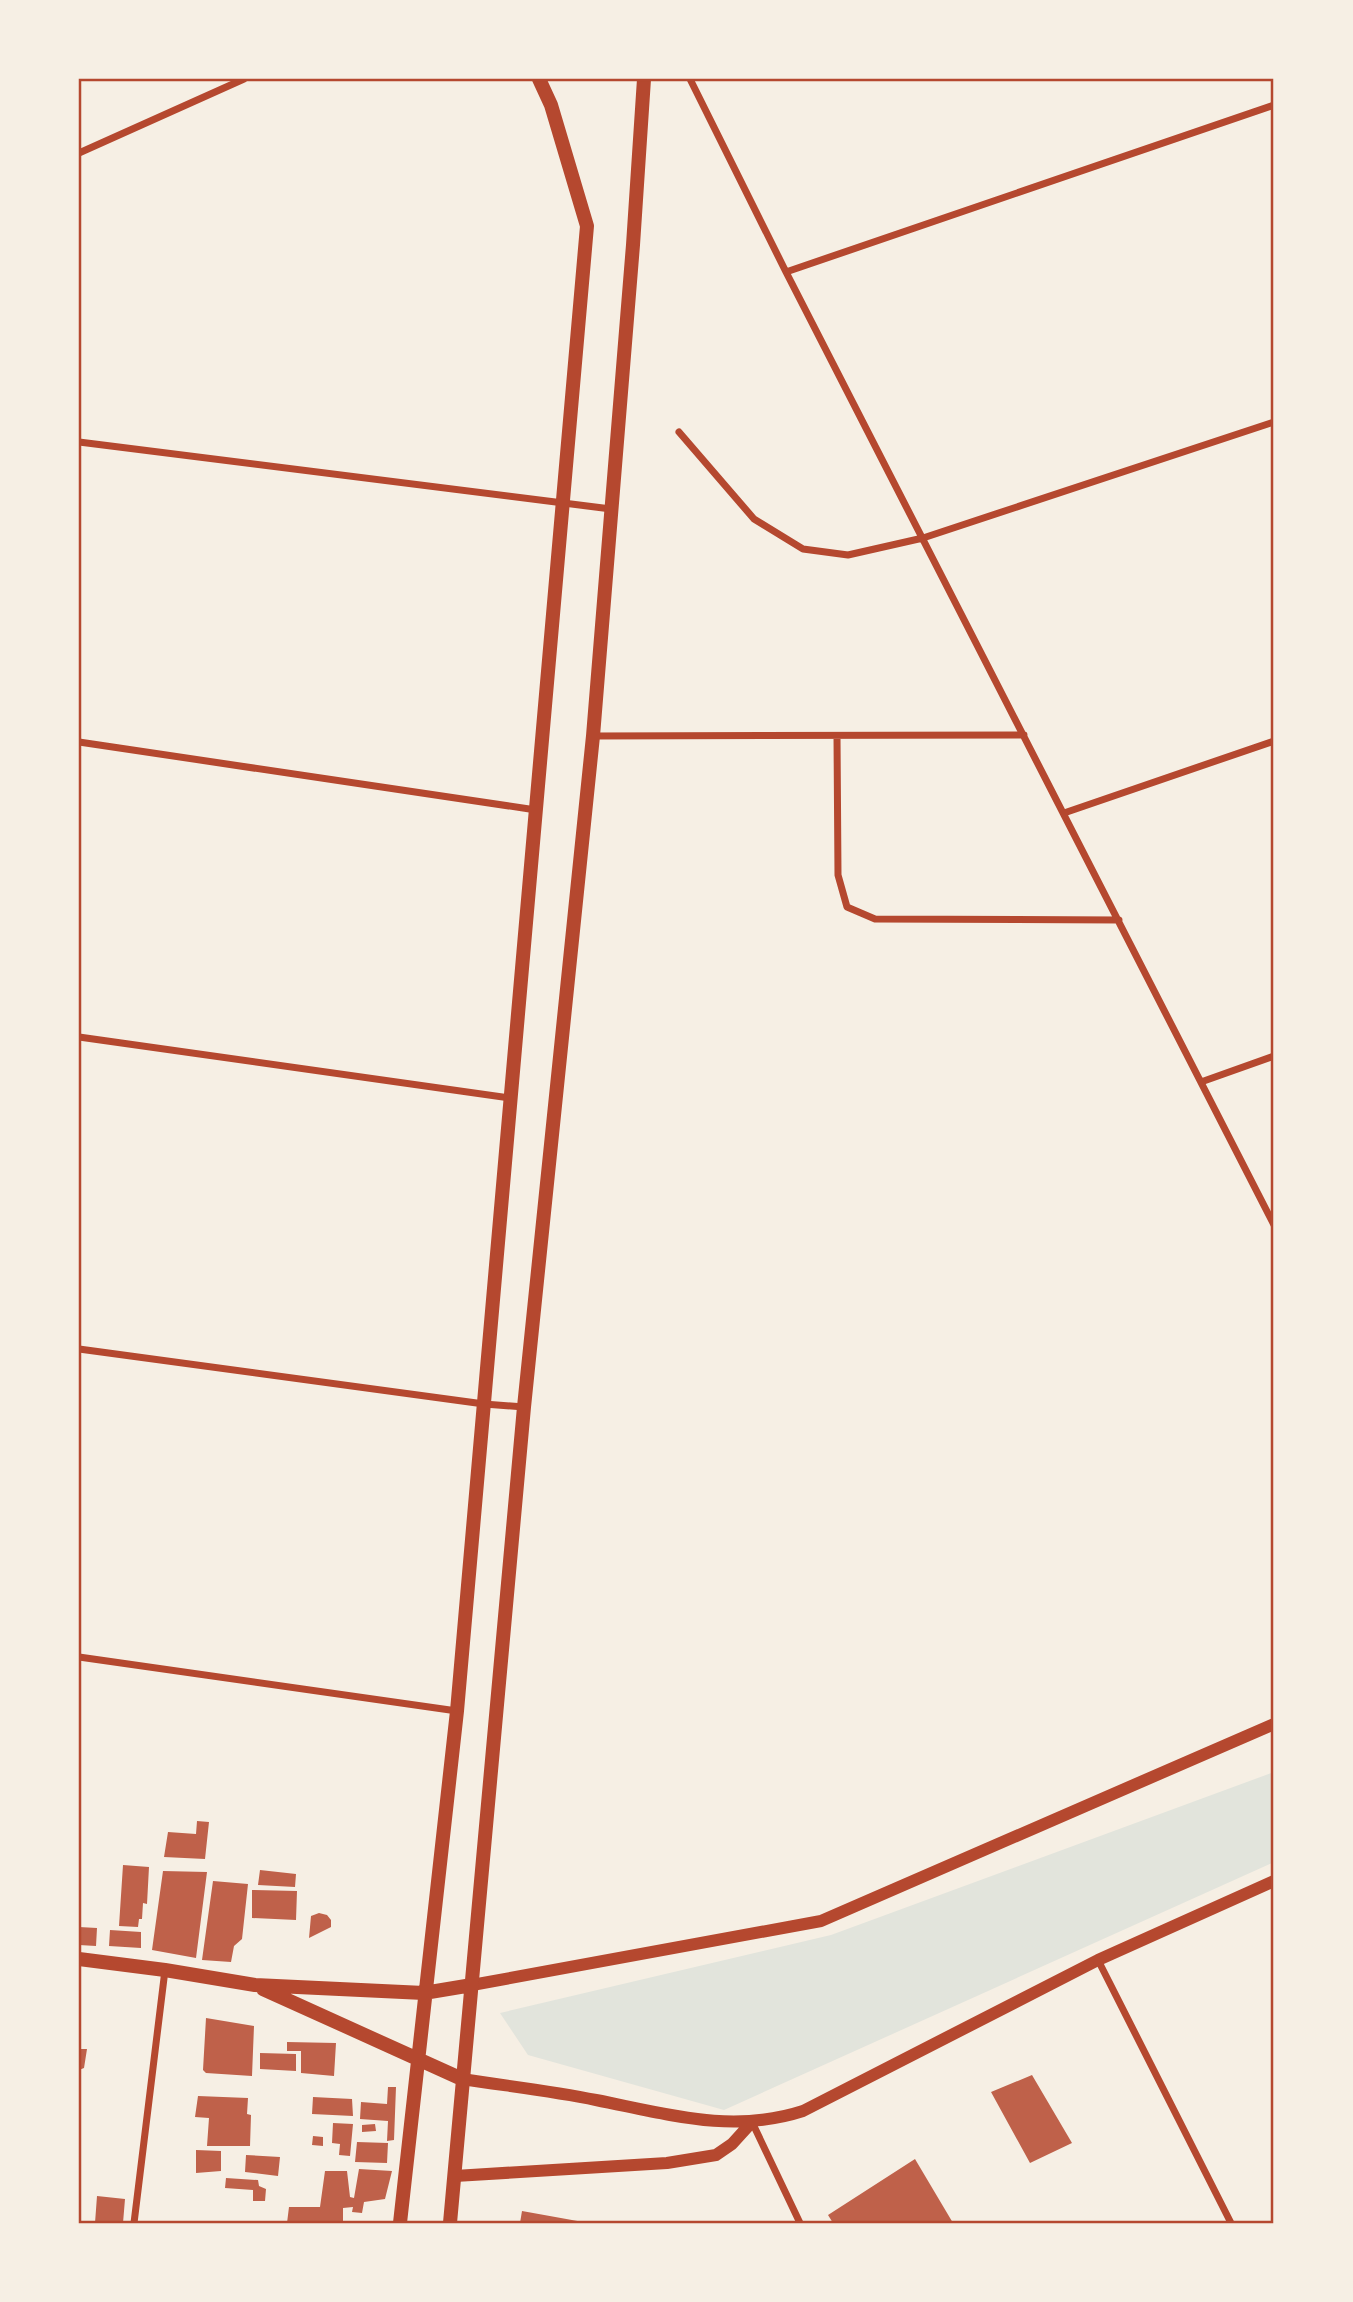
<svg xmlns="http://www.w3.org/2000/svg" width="1353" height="2302" font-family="Signika,sans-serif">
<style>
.green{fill:#e2e4dc}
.building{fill:#bf614a}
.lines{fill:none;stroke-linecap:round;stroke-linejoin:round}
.minor{stroke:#b5482f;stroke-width:7}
.tertiary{stroke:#b5482f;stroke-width:12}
.secondary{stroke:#b5482f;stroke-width:14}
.neatline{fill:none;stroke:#b5482f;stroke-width:2.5}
</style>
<rect width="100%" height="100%" fill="#f6efe4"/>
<path class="green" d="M1274,1772v90l-550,248 -196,-55 -28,-42 331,-78z"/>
<path class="building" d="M197,1821l12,1 -4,37 -41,-2 4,-25 28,2z
M123,1865l26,2 -2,37 -4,-1 -1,16h-3l-1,8 -19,-1z
M260,1870l36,4 -1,13 -37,-2z
M163,1871l44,1 -11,86 -44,-8z
M213,1881l35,3 -6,55 -8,7 -3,16 -29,-2z
M252,1890l45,1 -1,29 -44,-2z
M319,1913l8,2 4,5v7l-22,11 2,-22z
M79,1927l18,1 -1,18 -17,-1z
M110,1930l31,2v16l-32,-2z
M206,2018l48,8 -2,50 -46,-3 -3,-3z
M287,2042l49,1 -2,33 -33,-3v-22h-14z
M79,2049h8l-3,19 -5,2z
M260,2053l36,1v17l-36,-2z
M1032,2075l40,68 -42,20 -39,-71z
M388,2087h8l-2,53 -7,1 1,-20 -28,-2 1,-17 26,2z
M198,2096l50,2 -1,16 4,1 -1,31h-43l2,-28 -14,-1z
M313,2097l39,2 1,17 -41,-2z
M333,2123l20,1 -3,32 -11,-1 1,-11 -8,-1z
M375,2124l1,7 -14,1v-7z
M313,2136l10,1v9l-11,-1z
M357,2142l31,1 -1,20 -32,-1z
M196,2150l25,1v20l-25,2z
M246,2155l34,2 -2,19 -33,-4z
M915,2159l38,64h-120l-5,-8z
M359,2169l33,2 -7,28 -21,3 -2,11 -10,-1 1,-5 -10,1v15h-56l2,-16h31l5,-36h22l3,26 4,1z
M226,2178l32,2 1,6 7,3 -1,12h-12v-11l-28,-2z
M97,2196l28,3 -2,24h-28z
M522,2211l61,11v1h-63z"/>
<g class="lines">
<path class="minor" d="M690,79l96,193 488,953
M79,153l165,-74
M786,272l488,-167
M679,432l75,87 49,30 45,6 75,-17 351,-116
M79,442l532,67
M594,736l430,-1
M837,736l1,139 9,32 28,12 244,1
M79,742l457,68
M1064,813l210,-72
M79,1037l431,61
M1201,1082l73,-26
M79,1349l405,55 40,3
M79,1657l378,54
M1098,1960l133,263
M752,2122l48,101
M134,2223l31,-253"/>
<path class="tertiary" d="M472,1985l349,-64 453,-197
M462,2079c45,7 90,12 134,21 71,14 136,34 207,11l295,-151 176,-79
M455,2176l212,-13 49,-8 16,-11 20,-22"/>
<path class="secondary" d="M79,1959l86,11 90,15 169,8 48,-8
M263,1989l199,90
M400,2223l57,-512 130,-1485 -36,-121 -12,-26
M450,2223l74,-816 69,-671 40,-491 11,-166"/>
</g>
<rect width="1353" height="2302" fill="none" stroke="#f6efe4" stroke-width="161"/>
<rect x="80" y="80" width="1192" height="2142" class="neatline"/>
</svg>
